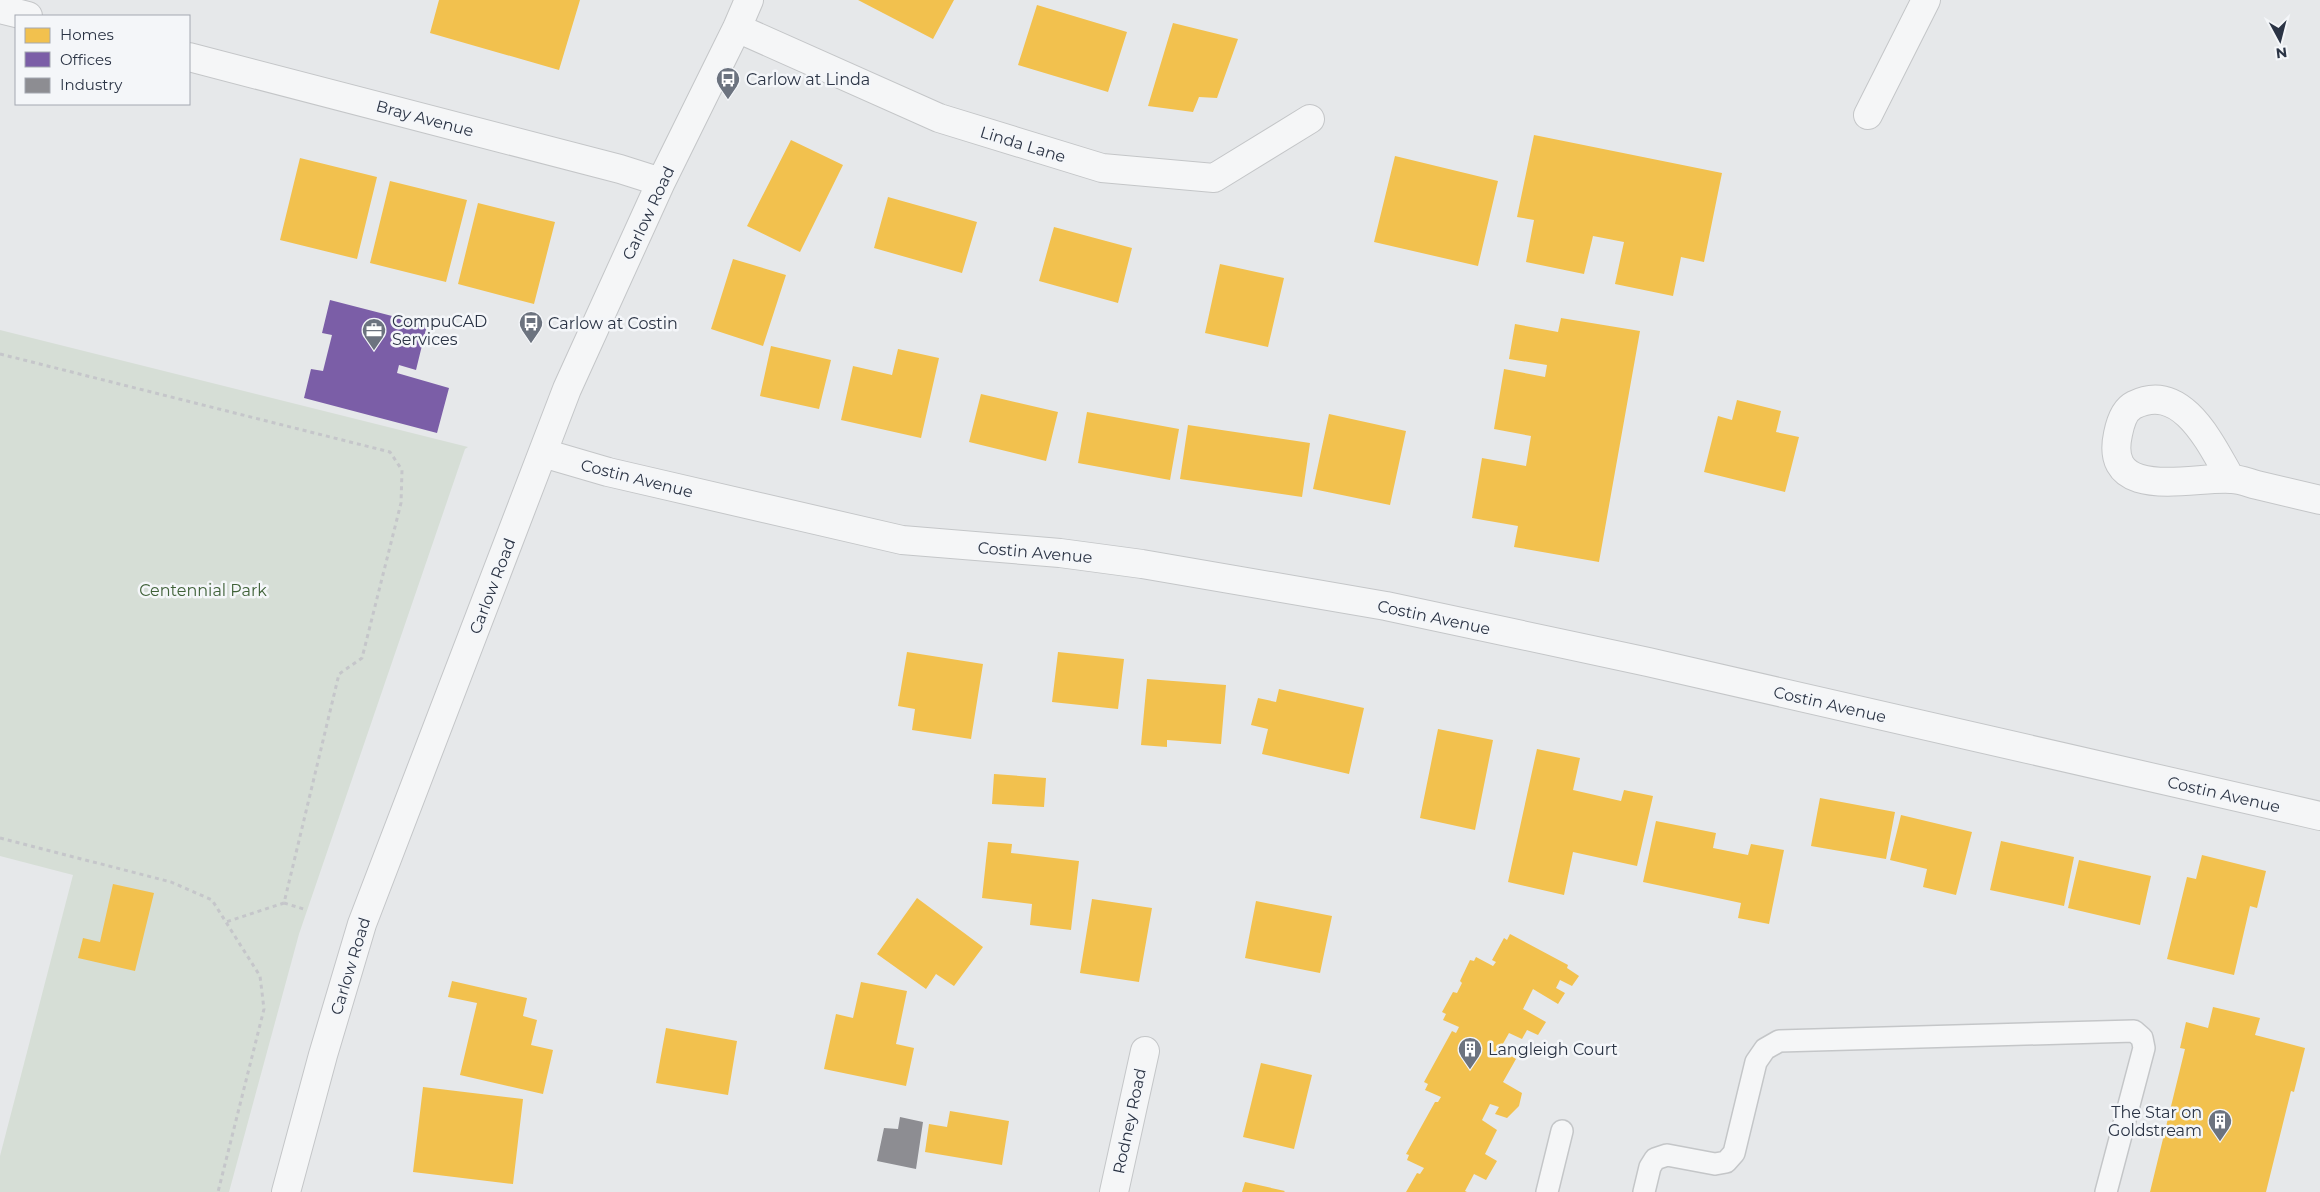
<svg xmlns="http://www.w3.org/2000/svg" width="2320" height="1192" font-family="Montserrat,sans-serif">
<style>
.green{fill:#d6ded6}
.homes{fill:#f2c14e}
.offices{fill:#7b5ea7}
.industry{fill:#8d8d92}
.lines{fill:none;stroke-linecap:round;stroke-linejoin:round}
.service-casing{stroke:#c4c6c8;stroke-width:24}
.minor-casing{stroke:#c4c6c8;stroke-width:30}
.path{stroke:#c5c6ca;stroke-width:3;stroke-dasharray:4 4;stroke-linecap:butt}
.service{stroke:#f5f6f7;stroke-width:21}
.minor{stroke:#f5f6f7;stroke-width:28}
.labels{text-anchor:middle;stroke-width:5;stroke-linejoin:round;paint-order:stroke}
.poi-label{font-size:16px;fill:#2b3445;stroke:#f4f6f9;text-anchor:start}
.street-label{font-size:16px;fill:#2b3445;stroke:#f4f6f9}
.park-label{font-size:16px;fill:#3f6138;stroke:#f4f6f9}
</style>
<rect width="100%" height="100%" fill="#e6e8ea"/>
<path class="green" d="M0,330l468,117 -3,2 -166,485 -70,258h-229v-36l73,-281 -73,-19z"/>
<path class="homes" d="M439,0h141l-21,70 -129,-37z
M858,0h96l-21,39z
M1037,5l90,27 -19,60 -90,-27z
M1173,23l65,16 -21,59 -18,-1 -6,15 -45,-6z
M1534,135l188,38 -18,89 -23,-5 -8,39 -58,-12 9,-42 -31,-6 -9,38 -58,-12 8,-42 -17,-3z
M791,140l52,25 -43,87 -53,-26z
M1395,156l103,25 -20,85 -104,-24z
M300,158l77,19 -20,82 -77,-19z
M390,181l77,19 -21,82 -76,-19z
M888,197l89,25 -15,51 -88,-25z
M478,203l77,19 -21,82 -76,-20z
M1054,227l78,21 -14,55 -79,-22z
M733,259l53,16 -23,71 -52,-17z
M1220,264l64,14 -16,69 -63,-14z
M1561,318l79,13 -41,231 -85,-15 4,-21 -46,-8 10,-60 44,8 5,-30 -37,-7 10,-60 41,8 2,-12 -38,-6 6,-35 43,8z
M771,346l60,14 -12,49 -59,-13z
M898,349l41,9 -18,80 -80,-18 12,-54 39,9z
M981,394l77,18 -12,49 -77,-19z
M1737,400l44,11 -5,21 23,5 -14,55 -81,-20 14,-56 14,4z
M1087,412l92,17 -9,51 -92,-17z
M1329,414l77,17 -16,74 -77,-16z
M1188,425l122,18 -8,54 -122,-18z
M907,652l76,12 -12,75 -59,-9 3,-21 -17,-3z
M1058,652l66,7 -6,50 -66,-7z
M1147,679l79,6 -5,59 -54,-4v7l-26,-2z
M1279,689l85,19 -15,66 -87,-20 6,-25 -17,-4 7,-27 18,4z
M1438,729l55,11 -18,90 -55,-12z
M1537,749l43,9 -7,32 48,11 3,-11 29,6 -16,70 -64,-14 -9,43 -56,-13z
M994,774l52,4 -2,29 -52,-3z
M1820,798l75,14 -9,47 -75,-13z
M1901,815l71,17 -16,63 -33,-8 4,-18 -37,-9z
M1656,821l60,12 -3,15 35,7 3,-11 33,6 -15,74 -31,-6 3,-15 -98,-21z
M2001,841l73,16 -10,49 -74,-16z
M988,842l24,2 -1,9 68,8 -8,69 -41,-5 2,-21 -50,-6z
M2202,855l64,16 -9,37 -7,-2 -16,69 -67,-16 20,-82 9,2z
M2079,860l72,16 -11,49 -72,-17z
M113,884l41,9 -19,78 -57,-13 5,-20 17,4z
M917,898l66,49 -29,39 -18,-12 -10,15 -49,-35z
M1092,899l60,9 -13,74 -59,-9z
M1256,901l76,15 -12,57 -75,-15z
M1510,934l58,31 -1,3 12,8 -7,10 -12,-6 -4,8 9,5 -7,11 -25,-15 -10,20 23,13 -8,13 -11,-5 -5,9 -13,-6 -9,16 16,10 -13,23 19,11 -3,13 -12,12 -12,-4 4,-7 -9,-3 -8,16 15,10 -12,24 12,7 -11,19 -12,-6 -9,17 2,1h-61l11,-19 3,1 4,-6 -17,-8 2,-5 -3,-1 29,-52h3l3,-5 -16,-7 3,-6 -4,-2 28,-51 4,2 3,-6 -16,-7 3,-6 -4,-2 11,-20 4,1 5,-10 -2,-2 10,-21 4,1 2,-4 17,9 3,-4 -4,-2 12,-22 3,2z
M452,981l75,17 -4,18 14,4 -6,25 22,5 -10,44 -83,-19 17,-72 -29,-6z
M861,982l46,9 -11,53 18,4 -8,38 -82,-17 12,-55 17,4z
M2213,1007l47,11 -5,17 50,13 -11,44 -3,-1 -25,101h-116l35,-143 -5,-1 6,-26 22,6z
M666,1028l71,13 -9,54 -72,-12z
M1261,1063l51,12 -18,74 -51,-12z
M423,1087l100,12 -10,85 -100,-12z
M950,1111l59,10 -7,44 -77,-13 4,-28 18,3z
M1245,1182l40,9 -1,1h-42z"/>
<path class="offices" d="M330,300l97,25 -11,45 -17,-5 -2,8 52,15 -12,45 -133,-35 7,-29 12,2 9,-36 -10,-2z"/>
<path class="industry" d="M900,1117l23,5 -7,47 -39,-8 7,-33 14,1z"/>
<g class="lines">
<g class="service-casing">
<path id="service" d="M1547,1192l15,-61
M1644,1192l6,-25 5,-8 12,-4 48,9 11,-2 8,-9 22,-91 9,-13 14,-8 355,-10 8,7 2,10 -38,144"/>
</g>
<g class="minor-casing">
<path id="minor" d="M0,9l28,7
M737,28l202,90 163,50 112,10 96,-59
M189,57l431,112 41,13
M1868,115l58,-115
M543,453l65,19 294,68 158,13 82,11 244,42 262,56 672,154
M2231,479c-20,-34 -48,-98 -97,-74 -10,5 -14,19 -16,29 -15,69 76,42 113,45 9,0 18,4 26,6 21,5 42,10 63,15
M286,1192l37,-137 39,-131 205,-535 94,-207 76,-154 12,-28
M1114,1192l31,-141"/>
</g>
<path class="path" d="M0,354l390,98 12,18 -1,33 -39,155 -23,16 -55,229 -58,19
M0,838l171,44 41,18 48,76 4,33 -46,183
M284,903l23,7"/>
<use href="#service" class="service"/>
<use href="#minor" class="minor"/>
</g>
<defs>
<g id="bus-pin" transform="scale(1.25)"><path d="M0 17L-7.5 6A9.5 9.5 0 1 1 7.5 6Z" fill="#6c737f" stroke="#f4f6f9"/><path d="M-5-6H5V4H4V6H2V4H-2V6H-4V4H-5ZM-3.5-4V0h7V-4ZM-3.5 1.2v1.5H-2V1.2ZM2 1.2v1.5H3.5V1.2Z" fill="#fff"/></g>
<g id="office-pin" transform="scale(1.25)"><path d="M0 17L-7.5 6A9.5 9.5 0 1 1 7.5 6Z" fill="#6c737f" stroke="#f4f6f9"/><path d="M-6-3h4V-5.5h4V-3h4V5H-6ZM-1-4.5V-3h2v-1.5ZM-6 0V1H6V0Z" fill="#fff"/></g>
<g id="building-pin" transform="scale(1.25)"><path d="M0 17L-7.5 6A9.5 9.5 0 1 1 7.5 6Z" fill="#6c737f" stroke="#f4f6f9"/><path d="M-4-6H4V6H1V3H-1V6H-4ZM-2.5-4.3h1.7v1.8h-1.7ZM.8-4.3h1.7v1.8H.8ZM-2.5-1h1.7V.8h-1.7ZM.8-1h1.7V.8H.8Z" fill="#fff"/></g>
</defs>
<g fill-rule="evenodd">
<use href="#bus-pin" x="728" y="79"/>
<use href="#bus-pin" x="531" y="323"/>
<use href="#office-pin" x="374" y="330"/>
<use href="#building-pin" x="1470" y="1049"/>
<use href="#building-pin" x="2220" y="1121"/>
</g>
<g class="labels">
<g class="poi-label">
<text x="746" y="85">Carlow at Linda</text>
<text x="392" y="327">CompuCAD<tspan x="392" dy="18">Services</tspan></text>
<text x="548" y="329">Carlow at Costin</text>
<text x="1488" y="1055">Langleigh Court</text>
<text x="2202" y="1118" text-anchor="end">The Star on<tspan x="2202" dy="18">Goldstream</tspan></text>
</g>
<g class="street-label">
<text transform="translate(425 118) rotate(15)" y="6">Bray Avenue</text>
<text transform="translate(1023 144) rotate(17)" y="6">Linda Lane</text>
<text transform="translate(648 213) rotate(-65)" y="6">Carlow Road</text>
<text transform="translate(637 478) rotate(14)" y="6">Costin Avenue</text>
<text transform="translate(1035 552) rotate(5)" y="6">Costin Avenue</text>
<text transform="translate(492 586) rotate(-69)" y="6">Carlow Road</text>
<text transform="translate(1434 617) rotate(12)" y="6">Costin Avenue</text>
<text transform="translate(1830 704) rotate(13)" y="6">Costin Avenue</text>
<text transform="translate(2224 794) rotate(13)" y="6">Costin Avenue</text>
<text transform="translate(350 966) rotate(-73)" y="6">Carlow Road</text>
<text transform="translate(1129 1121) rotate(-78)" y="6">Rodney Road</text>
</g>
<g class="park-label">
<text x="203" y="596">Centennial Park</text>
</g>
</g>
<rect x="15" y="15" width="175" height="90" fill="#f4f6f9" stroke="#a4a8b1"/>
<rect x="25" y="28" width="25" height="15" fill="#f2c14e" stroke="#a4a8b1"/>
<text x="60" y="40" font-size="15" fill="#2b3445">Homes</text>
<rect x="25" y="52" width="25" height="15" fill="#7b5ea7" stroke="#a4a8b1"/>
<text x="60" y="65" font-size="15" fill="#2b3445">Offices</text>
<rect x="25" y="78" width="25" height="15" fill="#8d8d92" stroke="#a4a8b1"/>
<text x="60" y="90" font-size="15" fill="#2b3445">Industry</text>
<g transform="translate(2280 40) rotate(173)" stroke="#f4f6f9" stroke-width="4" paint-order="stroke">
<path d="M0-4L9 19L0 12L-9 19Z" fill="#2b3445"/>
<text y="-8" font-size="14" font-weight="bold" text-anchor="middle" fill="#2b3445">N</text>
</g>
</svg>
